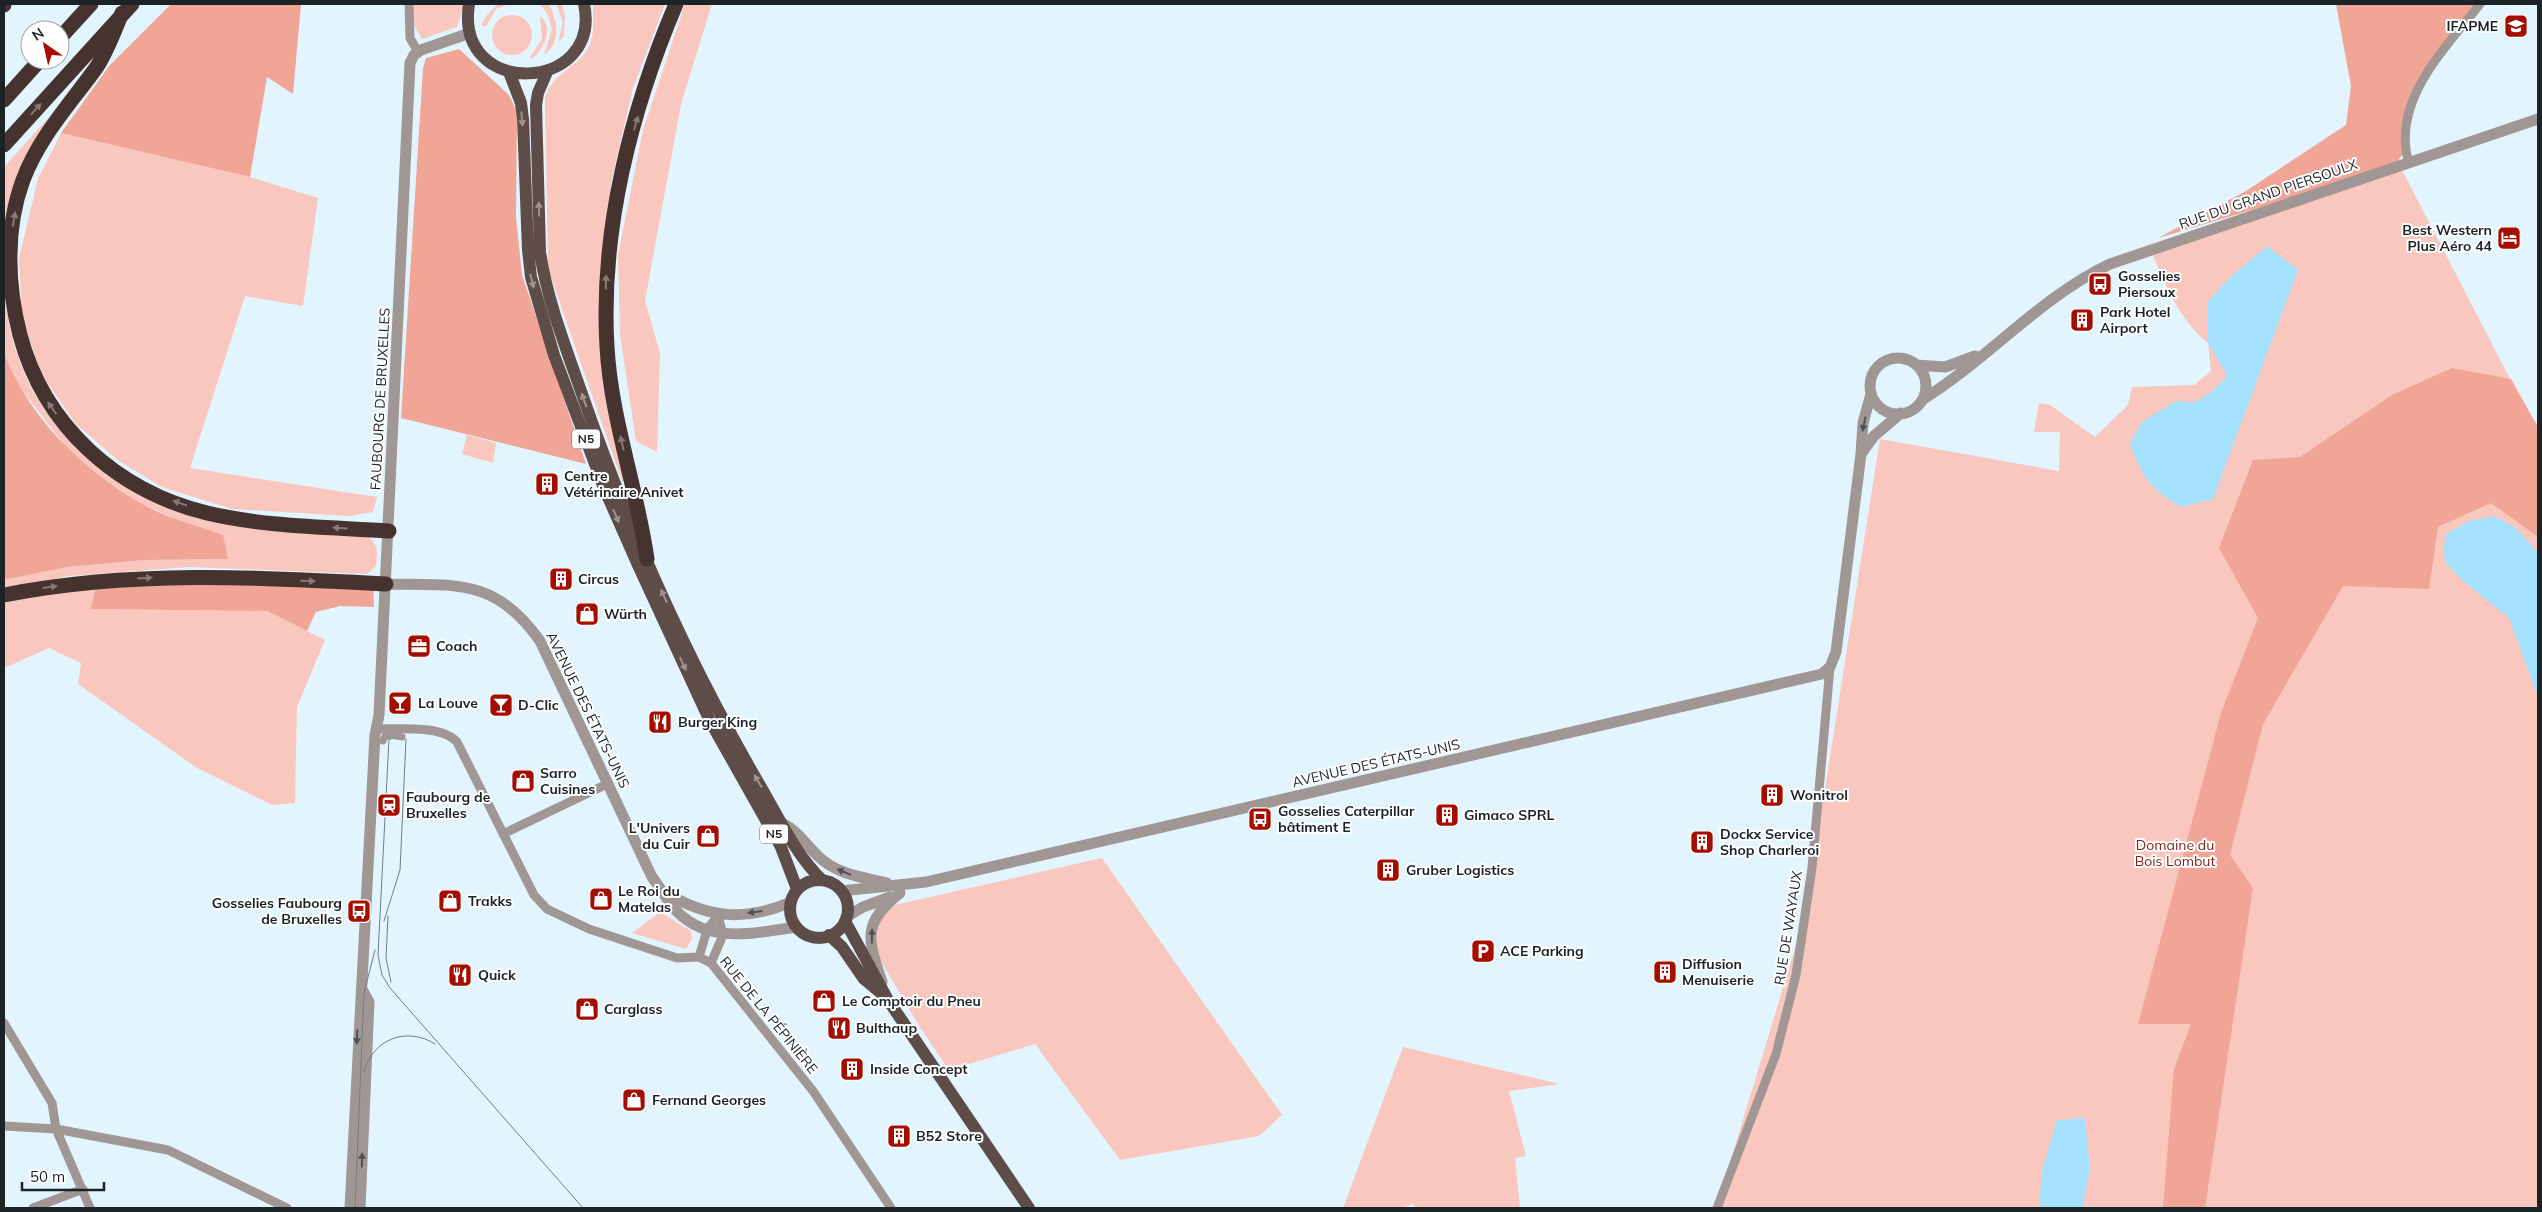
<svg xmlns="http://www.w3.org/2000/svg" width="2542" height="1212" font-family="Mulish,sans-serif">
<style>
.green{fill:#f9c7be}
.forest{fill:#f0a597}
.water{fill:#a3e1fe}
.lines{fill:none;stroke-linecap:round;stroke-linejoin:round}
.pedestrian{stroke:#a09694;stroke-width:7}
.minor{stroke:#a09694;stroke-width:9}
.tertiary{stroke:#a09694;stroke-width:11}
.primary{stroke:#5e4c49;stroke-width:12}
.motorway{stroke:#46332f;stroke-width:15}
.tram{stroke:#727e84;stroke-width:1}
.oneway{fill:#867a77}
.oneway2{fill:#9e9391}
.oneway3{fill:#505153}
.labels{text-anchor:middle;stroke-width:4;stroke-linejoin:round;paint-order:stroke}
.shield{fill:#fefefe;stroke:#5f6568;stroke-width:1}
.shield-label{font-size:12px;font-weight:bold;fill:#1b2327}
.poi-label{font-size:14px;font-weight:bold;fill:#1b2327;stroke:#fefefe;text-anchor:start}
.street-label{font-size:14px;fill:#1b2327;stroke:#fefefe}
.park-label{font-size:14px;fill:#7c251a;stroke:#fefefe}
</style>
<rect width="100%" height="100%" fill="#e2f4fd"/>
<path class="green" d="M409,4h55l-7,23 -35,12 -14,-25z
M498,4h11l-13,5 -9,16 -4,2 -1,-3 5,-9z
M540,4h8l2,2c8,19 11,35 -6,49l8,-26 -4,-14z
M556,4h6l3,12 -1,20 -6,6 5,-20z
M593,4h72l-32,84 -22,94 -10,107 25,190 -4,2 -74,-212 -3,-170c5,-26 34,-31 44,-53 6,-13 4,-29 4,-42z
M685,4h27l-31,100 -36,197 15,52 -3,99 -21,-11 -16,-106 -2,-80 25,-125z
M492 35a20 20 0 1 1 40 0a20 20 0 1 1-40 0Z
M540,16c15,12 4,33 -8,43l-2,-2 12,-18z
M49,117l-28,53 -17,76v-79z
M61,133l189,44 68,21 -15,108 -58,-10 -55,172 187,29 -4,15 -24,4 -117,-7 -70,-22 -43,-26 -43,-37 -35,-50 -19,-58 -3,-58 19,-79z
M2400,166l138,267v775h-822l89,-292 75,-477 179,32 1,-39h-26l5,-29 11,2 45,32 33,-32 4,-18 62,-2 17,-14 -3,-28c-30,-25 -43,-58 -57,-93z
M4,280c4,94 49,163 129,210 19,11 41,22 62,27 56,12 114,14 170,17 13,9 13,17 11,32l-9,8 -177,-7 -121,9 -65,14v-10l63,-13 78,-7 82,-1 -56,-42 -33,-15 -34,-23 -34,-27 -56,-72 -10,-27z
M467,435l29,8 -3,20 -31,-9z
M97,581l-5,28 175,2 58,29 -28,67 -2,96 -23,2 -75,-37 -119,-84 3,-21 -32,-15 -45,20v-70z
M1102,858l180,257 -23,21 -139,24 -85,-116 -86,26 -28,-41 -49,-83 10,-38z
M660,912l31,19 1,8 -6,10 -54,-16z
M1403,1047l157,37 -51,7 17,65 -11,2 5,50h-105l-2,-4 -11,4h-59z"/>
<path class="forest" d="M171,4h130l-8,90 -26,-17 -17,100 -189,-44 49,-68z
M2336,4h144l-60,79 -15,68 -12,17 -235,70 88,-47 100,-66 5,-39z
M459,49l50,46 8,17 -1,105 6,58 64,189 -185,-46 22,-350 3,-10z
M4,353c24,63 76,114 133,148 27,16 57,24 86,34l5,24 -83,1 -78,7 -63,13z
M2452,368l59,11 27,48v110l-47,-34 -53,24 -9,62 -86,-3 -80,138 -33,131 23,33 -48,320h-42l11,-139 17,-45h-53l83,-311 37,-95 -39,-70 34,-88 47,-3 92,-62z
M97,581l276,3 1,23 -34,-1 -24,6 -9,19 -40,-20 -176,-2z"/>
<path class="water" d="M2267,246l31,24 -85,229 -32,8c-31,-18 -39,-30 -51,-64l12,-21 19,-12 16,-9 19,1 15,-10 14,-13 1,-6 -18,-30 -1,-40 19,-22z
M2494,516l23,13 21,24v144l-29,-79 -46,-37 -18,-19 -1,-15 2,-13 23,-13z
M2085,1118l5,52 -8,38h-43l3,-37 15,-51z"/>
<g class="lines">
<path class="pedestrian" d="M391,735l11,2
M383,741l2,-5h6"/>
<path class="minor" d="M409,4l1,34 8,14
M2409,163c-19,-62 37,-115 71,-159
M376,729c23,0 66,-4 81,13l77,153 13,14 42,20 88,29 22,-1 12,6 102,128 78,117
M503,834l104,-50
M699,957l8,-27 11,-15
M711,963l12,-28 -5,-20
M4,1023l48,80 4,26 34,79
M4,1126l52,3 112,21 119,58
M33,1208l50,-19
M1717,1208l59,-154 20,-79 16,-107 18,-201"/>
<path class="tertiary" d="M1870 386a28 28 0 1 1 56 0a28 28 0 1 1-56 0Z
M1916,365l29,2 30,-11
M1922,400c65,-40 118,-103 188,-136l428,-145
M1861,454l13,-18 27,-23
M386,584c70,1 110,-6 154,57l112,236c7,9 13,20 20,29 33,40 80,27 125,21
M782,823c16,8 24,22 37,34 19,18 44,20 68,26
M841,891l85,-9 896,-208 8,-7 6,-15 25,-198 2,-31 8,-29
M666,893c42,25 79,29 125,9
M846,917l17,-10 27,-10
M882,982c-14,-43 -21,-58 18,-89
M350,1208c7,-158 18,-315 25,-473l4,-20 31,-652 4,-8 7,-5 49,-17
M360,1208l9,-206 -7,-13"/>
<path class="primary" d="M469,4c-15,96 134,89 115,0
M509,72l12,31 2,16 5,131 3,27 23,78 50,133 34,77 72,156 71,126 16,42
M547,72l-9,21 -2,12 4,147c7,48 26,96 42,142 47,136 107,270 180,395 18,31 34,66 60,91
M790 909a29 29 0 1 1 58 0a29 29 0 1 1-58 0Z
M845,921l43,79 141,208
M829,935l13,12 22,32 18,15"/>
<path class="motorway" d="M4,5v-1
M122,13c-8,18 -15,39 -26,55 -26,36 -57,69 -73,112 -18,49 -16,105 -3,155 24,91 97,156 187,178 59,14 121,14 182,18
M60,38l31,-34
M4,100l36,-40
M4,145l128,-141
M647,559c-10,-71 -36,-140 -40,-212 -7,-116 24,-237 69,-343
M4,595c126,-25 255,-18 382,-11"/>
<path class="tram" d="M389,739l-11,216 4,20 8,13 193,220
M388,916l-2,42 5,24
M384,921l16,-51 6,-131
M364,1071c9,-32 43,-45 71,-27
M355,1208l9,-215 11,-43"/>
</g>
<defs><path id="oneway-solid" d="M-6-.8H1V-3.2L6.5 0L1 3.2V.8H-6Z" transform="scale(1.25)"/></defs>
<g class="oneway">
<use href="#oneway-solid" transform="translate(36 109) rotate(-48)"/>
<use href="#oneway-solid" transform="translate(636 123) rotate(-74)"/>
<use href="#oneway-solid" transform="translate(14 219) rotate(-81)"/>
<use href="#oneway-solid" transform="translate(606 282) rotate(-88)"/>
<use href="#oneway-solid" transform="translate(52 408) rotate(-125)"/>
<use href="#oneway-solid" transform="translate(622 443) rotate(-102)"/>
<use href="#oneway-solid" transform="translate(180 503) rotate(-160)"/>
<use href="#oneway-solid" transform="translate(340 528) rotate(-177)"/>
<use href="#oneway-solid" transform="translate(145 578) rotate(-3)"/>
<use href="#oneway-solid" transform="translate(308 581) rotate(2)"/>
<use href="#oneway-solid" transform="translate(50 587) rotate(-7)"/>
</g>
<g class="oneway2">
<use href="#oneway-solid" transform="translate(522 119) rotate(85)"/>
<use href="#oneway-solid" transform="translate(539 209) rotate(-92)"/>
<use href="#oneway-solid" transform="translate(532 281) rotate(76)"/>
<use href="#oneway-solid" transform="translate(584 400) rotate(-109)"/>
<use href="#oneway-solid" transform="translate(616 516) rotate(67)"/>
<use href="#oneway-solid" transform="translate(664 596) rotate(-114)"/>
<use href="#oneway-solid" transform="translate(683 664) rotate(65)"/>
<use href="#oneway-solid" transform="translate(758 781) rotate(-120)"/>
</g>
<g class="oneway3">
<use href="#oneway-solid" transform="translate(1864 424) rotate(102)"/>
<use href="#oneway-solid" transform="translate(844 872) rotate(-157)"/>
<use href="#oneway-solid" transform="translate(755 912) rotate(173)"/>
<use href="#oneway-solid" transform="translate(872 936) rotate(-89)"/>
<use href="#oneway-solid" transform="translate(357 1037) rotate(93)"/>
<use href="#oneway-solid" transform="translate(362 1160) rotate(-88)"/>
</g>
<defs>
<g id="university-square" transform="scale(1.25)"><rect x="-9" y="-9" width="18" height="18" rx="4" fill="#a40e01" stroke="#fefefe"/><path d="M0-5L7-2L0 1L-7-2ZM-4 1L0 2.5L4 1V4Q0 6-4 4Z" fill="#fff"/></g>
<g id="hotel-square" transform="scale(1.25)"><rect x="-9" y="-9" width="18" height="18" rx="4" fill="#a40e01" stroke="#fefefe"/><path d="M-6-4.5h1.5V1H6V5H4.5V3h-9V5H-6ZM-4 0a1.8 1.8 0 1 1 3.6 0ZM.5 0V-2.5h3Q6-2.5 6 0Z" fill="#fff"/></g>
<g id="bus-square" transform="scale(1.25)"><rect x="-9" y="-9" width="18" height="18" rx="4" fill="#a40e01" stroke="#fefefe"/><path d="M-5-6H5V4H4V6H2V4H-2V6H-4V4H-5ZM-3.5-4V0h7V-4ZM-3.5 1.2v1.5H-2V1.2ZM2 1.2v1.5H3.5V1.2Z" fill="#fff"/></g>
<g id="building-square" transform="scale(1.25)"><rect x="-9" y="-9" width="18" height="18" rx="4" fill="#a40e01" stroke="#fefefe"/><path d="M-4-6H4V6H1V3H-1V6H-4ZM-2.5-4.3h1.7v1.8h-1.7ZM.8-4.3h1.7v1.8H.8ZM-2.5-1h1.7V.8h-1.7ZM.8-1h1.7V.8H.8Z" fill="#fff"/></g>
<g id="shop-square" transform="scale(1.25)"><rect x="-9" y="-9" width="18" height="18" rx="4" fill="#a40e01" stroke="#fefefe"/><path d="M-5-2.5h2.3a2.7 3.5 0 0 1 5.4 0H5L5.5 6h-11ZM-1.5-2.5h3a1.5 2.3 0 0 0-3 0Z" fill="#fff"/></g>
<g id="office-square" transform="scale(1.25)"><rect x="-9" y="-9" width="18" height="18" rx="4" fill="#a40e01" stroke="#fefefe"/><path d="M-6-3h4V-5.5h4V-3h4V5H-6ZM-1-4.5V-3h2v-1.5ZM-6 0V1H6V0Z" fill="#fff"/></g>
<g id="bar-square" transform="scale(1.25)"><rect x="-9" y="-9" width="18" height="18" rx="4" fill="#a40e01" stroke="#fefefe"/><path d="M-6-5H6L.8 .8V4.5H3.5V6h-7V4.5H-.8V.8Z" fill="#fff"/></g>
<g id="restaurant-square" transform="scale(1.25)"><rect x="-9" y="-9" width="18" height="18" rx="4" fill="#a40e01" stroke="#fefefe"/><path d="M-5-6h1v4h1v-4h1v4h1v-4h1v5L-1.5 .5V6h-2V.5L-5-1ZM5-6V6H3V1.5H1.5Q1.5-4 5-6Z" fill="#fff"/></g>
<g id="station-square" transform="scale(1.25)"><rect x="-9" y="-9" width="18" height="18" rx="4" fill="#a40e01" stroke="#fefefe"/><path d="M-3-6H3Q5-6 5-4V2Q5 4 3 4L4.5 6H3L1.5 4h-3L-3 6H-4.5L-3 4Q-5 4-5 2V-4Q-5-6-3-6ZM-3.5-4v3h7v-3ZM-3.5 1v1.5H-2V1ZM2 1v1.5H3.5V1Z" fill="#fff"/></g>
<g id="parking-square" transform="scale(1.25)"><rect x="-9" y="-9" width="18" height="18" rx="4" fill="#a40e01" stroke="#fefefe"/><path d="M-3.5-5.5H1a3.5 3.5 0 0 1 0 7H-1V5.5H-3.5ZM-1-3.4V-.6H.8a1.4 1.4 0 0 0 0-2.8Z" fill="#fff"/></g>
</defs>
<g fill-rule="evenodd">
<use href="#university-square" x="2516" y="26"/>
<use href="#hotel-square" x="2509" y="238"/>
<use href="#bus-square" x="2100" y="284"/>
<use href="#building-square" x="2082" y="320"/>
<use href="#building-square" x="547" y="484"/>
<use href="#building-square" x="561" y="579"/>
<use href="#shop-square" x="587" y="614"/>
<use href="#office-square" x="419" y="646"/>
<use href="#bar-square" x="400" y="703"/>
<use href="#bar-square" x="501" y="705"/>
<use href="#restaurant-square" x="660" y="722"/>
<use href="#shop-square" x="523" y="781"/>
<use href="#building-square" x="1772" y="795"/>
<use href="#station-square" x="389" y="805"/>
<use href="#building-square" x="1447" y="815"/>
<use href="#bus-square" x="1260" y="819"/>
<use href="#shop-square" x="708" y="836"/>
<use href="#building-square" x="1702" y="842"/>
<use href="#building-square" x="1388" y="870"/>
<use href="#shop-square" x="601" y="899"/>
<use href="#shop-square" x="450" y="901"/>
<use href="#bus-square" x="359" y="911"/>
<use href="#parking-square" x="1483" y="951"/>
<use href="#building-square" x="1665" y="972"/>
<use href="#restaurant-square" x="460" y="975"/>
<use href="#shop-square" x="824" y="1001"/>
<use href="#shop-square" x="587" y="1009"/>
<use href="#restaurant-square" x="839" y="1028"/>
<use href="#building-square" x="852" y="1069"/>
<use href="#shop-square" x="634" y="1100"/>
<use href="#building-square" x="899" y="1136"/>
</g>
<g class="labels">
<g class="shield">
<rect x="572" y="429.5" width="28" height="19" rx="4"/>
<rect x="760" y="824.5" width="28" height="19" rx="4"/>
</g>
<g class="shield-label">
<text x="586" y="443">N5</text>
<text x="774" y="838">N5</text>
</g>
<g class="poi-label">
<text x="2498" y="31" text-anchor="end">IFAPME</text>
<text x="2492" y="235" text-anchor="end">Best Western<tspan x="2492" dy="16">Plus Aéro 44</tspan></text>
<text x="2118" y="281">Gosselies<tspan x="2118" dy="16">Piersoux</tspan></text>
<text x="2100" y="317">Park Hotel<tspan x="2100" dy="16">Airport</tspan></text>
<text x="564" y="481">Centre<tspan x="564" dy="16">Vétérinaire Anivet</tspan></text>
<text x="578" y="584">Circus</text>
<text x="604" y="619">Würth</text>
<text x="436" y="651">Coach</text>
<text x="418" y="708">La Louve</text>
<text x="518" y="710">D-Clic</text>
<text x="678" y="727">Burger King</text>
<text x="540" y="778">Sarro<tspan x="540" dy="16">Cuisines</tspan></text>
<text x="1790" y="800">Wonitrol</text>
<text x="406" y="802">Faubourg de<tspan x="406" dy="16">Bruxelles</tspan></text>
<text x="1278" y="816">Gosselies Caterpillar<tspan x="1278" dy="16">bâtiment E</tspan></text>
<text x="1464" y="820">Gimaco SPRL</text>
<text x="690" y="833" text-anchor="end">L'Univers<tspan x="690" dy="16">du Cuir</tspan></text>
<text x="1720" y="839">Dockx Service<tspan x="1720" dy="16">Shop Charleroi</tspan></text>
<text x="1406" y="875">Gruber Logistics</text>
<text x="618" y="896">Le Roi du<tspan x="618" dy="16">Matelas</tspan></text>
<text x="468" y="906">Trakks</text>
<text x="342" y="908" text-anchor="end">Gosselies Faubourg<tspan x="342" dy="16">de Bruxelles</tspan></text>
<text x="1500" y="956">ACE Parking</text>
<text x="1682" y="969">Diffusion<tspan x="1682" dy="16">Menuiserie</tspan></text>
<text x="478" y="980">Quick</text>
<text x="842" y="1006">Le Comptoir du Pneu</text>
<text x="604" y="1014">Carglass</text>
<text x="856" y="1033">Bulthaup</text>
<text x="870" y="1074">Inside Concept</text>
<text x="652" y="1105">Fernand Georges</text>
<text x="916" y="1141">B52 Store</text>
</g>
<g class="street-label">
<text transform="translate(2268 194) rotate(-19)" y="5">RUE DU GRAND PIERSOULX</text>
<text transform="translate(380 399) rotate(-87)" y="5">FAUBOURG DE BRUXELLES</text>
<text transform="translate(588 710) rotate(64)" y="5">AVENUE DES ÉTATS-UNIS</text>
<text transform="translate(1376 763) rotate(-13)" y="5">AVENUE DES ÉTATS-UNIS</text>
<text transform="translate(1788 928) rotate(-81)" y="5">RUE DE WAYAUX</text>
<text transform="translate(769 1015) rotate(51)" y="5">RUE DE LA PÉPINIÈRE</text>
</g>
<g class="park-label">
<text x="2175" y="850">Domaine du<tspan x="2175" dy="16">Bois Lombut</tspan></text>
</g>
</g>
<rect width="2542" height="1212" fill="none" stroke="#1b2327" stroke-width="10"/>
<g transform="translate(45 45) rotate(326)"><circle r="24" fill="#fefefe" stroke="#a3a6a8"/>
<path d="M0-4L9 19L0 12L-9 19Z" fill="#a40e01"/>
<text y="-8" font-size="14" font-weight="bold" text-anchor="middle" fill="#1b2327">N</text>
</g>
<path d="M22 1182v8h82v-8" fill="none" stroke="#1b2327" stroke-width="2.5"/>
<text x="30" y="1182" font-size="15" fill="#1b2327" stroke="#fefefe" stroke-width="4" paint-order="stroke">50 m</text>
</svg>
